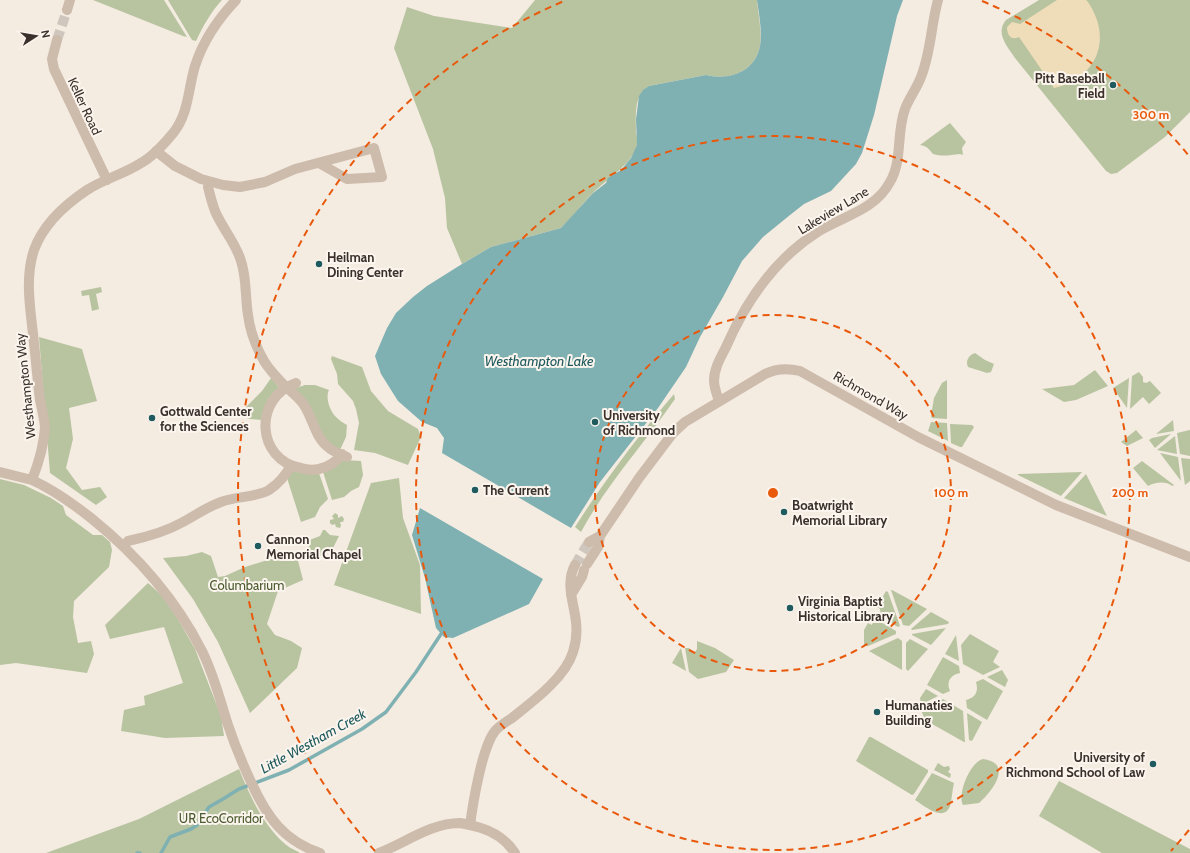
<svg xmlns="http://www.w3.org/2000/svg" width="1190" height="853" font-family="Cabin,sans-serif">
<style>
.green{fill:#b8c4a0}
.sand{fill:#efdcb8}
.water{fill:#7fb0b2}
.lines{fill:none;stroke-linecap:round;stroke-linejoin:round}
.stream{stroke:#7fb0b2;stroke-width:3.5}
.minor-tunnel{stroke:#cfc6bd;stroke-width:10;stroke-dasharray:10 5;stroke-linecap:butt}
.pedestrian{stroke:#cdbbac;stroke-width:10}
.minor{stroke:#cdbbac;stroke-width:10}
.ring{fill:none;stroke:#e8590c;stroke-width:2;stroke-dasharray:7 5}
.poi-dot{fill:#1f5a5e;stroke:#fbf5ee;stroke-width:1.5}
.labels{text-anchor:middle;stroke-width:4;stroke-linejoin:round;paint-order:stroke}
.poi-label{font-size:13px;font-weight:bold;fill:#3b302b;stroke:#fbf5ee;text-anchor:start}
.street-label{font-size:13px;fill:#3b302b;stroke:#fbf5ee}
.park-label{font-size:13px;fill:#4a5a2e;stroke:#fbf5ee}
.water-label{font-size:14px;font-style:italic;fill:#1f5a5e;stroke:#fbf5ee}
.centre{fill:#e8590c;stroke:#fbf5ee;stroke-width:2}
.ring-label{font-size:12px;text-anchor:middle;font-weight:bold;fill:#e8590c;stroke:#fbf5ee;stroke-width:4;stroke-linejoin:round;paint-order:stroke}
</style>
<rect width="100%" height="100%" fill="#f4ebe1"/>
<path class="green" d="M93,0h71l23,37 -4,-1z
M168,0h54c-11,12 -19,26 -26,41l-4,-1z
M535,0h222c1,15 7,39 1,53 -8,21 -32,27 -52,22l-57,11c-16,10 -13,30 -13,47 1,4 2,9 1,12 -5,20 -32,35 -45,49 -11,11 -20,24 -31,34l-70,19 -29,17 -15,-36 -2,-30 -12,-49 -39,-101 13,-41 27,9 78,12z
M1039,0h151v112l-25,25 -48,36 -6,1 -5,-3 -91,-113c-8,-12 -20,-25 -9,-38z
M950,123l16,19 -4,6 1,7 -3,-1c-11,1 -16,3 -27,0 -4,-5 -6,-8 -13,-9z
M101,287l1,5 -6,2 3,15 -7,2 -3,-16 -7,1 -1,-5z
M39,337l43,12 15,52 -28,7 4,31 -7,29 16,22 18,-3 7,10 -11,8 -46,-32z
M975,353l10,7 9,4 -3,8 -4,1 -19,-6c-3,-6 1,-12 7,-14z
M332,356l30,11 9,24 17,20 30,18 3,8 -13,28 -33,-12 -21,-3 5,-27 -3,-14 -3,-8 -15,-17 -1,-10 -6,-15z
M1095,370l13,16 -32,14 -12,2 -22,-13 32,-4z
M1139,372l4,5v5l3,1 4,-2 11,12 -12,11 -6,-7 -13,12 2,-33z
M271,378l8,9 -11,12 -7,21 -11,-1 -5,-2 -2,-7 19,-19z
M1129,378l-2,30 -14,-20z
M947,380v39l-15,-1 -1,-2 3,-18 8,-15z
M305,385h10l14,5c-4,8 1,21 7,27 3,3 7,6 11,8l-1,12 -6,13 -9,-3 -38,-58z
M674,394l1,5c-31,45 -69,86 -94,133l-6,-5c30,-47 63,-91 99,-133z
M1173,420l1,11 -18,3z
M931,422l16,1 1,18 -20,-10z
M950,424l22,1 2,2 -12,20h-2l-9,-4z
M1136,430l7,8 -16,8 -6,-4z
M1190,430v26l-10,-2 -3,-21z
M1171,434l-16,14 -6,-8 3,-2z
M1175,436l2,18 -20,-4z
M1160,453l18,4 3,24z
M1181,458l9,1v22l-5,4z
M344,460l17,1 2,14 -4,12 -8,4 -7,6 -12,3 -9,-28z
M1142,461l32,24 -2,1c-6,-5 -17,-4 -24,0l-15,-18z
M293,471l15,3 11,-1 9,26 -8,8 -5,10 -14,5 -14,-44 3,-5z
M1082,472l-21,24 -43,-21v-1z
M1086,474l21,42 -43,-18z
M399,478l4,40 17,47 1,49 -87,-29 37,-102z
M0,479l24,6 27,13 12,8 3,9 27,20h9l8,7 2,8 -3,17 -35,34 -1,16 5,26 13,-2 3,13 -7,19 -71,-10 -16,2z
M335,513l3,2v3l4,-2 2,3 -1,3h-3l1,3 -1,3 -4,-1 -1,-3 -3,1 -2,-2v-3l4,-1 -2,-3z
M323,530h2l5,5 9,1 -6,12h-6l-9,11 -10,-1 1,-10 -2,-7 13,-5z
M202,552l9,4 7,21 7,-1 20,-9 48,-15 3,1 7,27 -25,11 -11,33 8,11 16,6 11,7 -5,20 -47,45 -32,-71 -25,-43 -30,-41 23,-2z
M148,583l19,17 28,49 26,67 3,20 -59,2 -44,-7 3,-21 21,-5 -1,-9 39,-13 -19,-56 -54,12 -5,-14z
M891,590h1l35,19 -18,17 -6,-1z
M886,591l2,1 12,34 -2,1 -17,-10 -1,-8 -3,-2z
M931,612l18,10 -1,2 -36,6 -1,-1z
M879,621l17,10v3l-28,12h-4v-16l4,-7 4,2 1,-3 2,1z
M946,628l-15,17 -19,-10v-1z
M970,634l29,17 -6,11 7,5 -17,8 -20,-11 -2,-19z
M956,635l3,26 -14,-7z
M898,638l4,3v29l-33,-19z
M910,639l18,10 -20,22 -2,-2v-26z
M697,641l18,7 19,12 -8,12 -28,7 -9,-7 -4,-24h4l4,4h2l2,-3z
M681,648l5,23 -14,-8z
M943,657l16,9 1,7c-10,2 -14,9 -10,18l-7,3 -16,-9z
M1002,670l6,10 -3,7 -18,-10z
M983,679l20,12 -16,29 -20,-12 -1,-8c9,-2 13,-8 10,-18z
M926,689l12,7 -16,8h-1l-1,-6z
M943,699l20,12 2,31h-1l-39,-22 -4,-10z
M967,713l15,9 -10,19 -3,-1z
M869,737h2l57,33v2l-14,22 -2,1 -56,-34z
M983,759c31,4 9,33 -4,44l-16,2c-6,-11 7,-43 20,-46z
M938,763l6,4 5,-1 1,3 -2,3 3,2 -1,4 -16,-8z
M239,769c11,27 23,54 45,74 4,4 11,7 16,10h-254l93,-34z
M932,773l22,10c-2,8 -2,16 -4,23 -6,17 -27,-1 -35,-6z
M1059,781l131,68v4h-88l-63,-37z"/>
<path class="sand" d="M1057,0h29l2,2c25,37 9,76 -34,86l-35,-51c-8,4 -12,-2 -12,-10l5,-5 8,2z"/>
<path class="water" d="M757,0h146l-6,16 -23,99 -12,38 -6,11 -25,27 -27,13 -14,11 -27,22 -21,24 -19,36 -23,40 -14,30 -28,41 -58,74 -29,46 -129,-75 2,-15 -7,-10 -15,-6 -24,-21 -17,-27 -6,-18 12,-28 9,-15 17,-16 14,-11 35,-22 29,-17 70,-19 32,-35 13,-10 2,-5 13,-8 10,-12 6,-13 -1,-26 3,-23 4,-6 6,-4 57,-11c20,5 44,-1 52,-22 6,-14 1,-38 -1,-53z
M420,508l123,71 -14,25 -76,34 -9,-1 -8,-9 -11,-50 -13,-43z"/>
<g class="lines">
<path class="stream" d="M137,853h3
M161,853l9,-16 21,-8 6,-4 12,-18 14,-8 16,-10 50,-19 73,-41 24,-17 30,-40 27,-41"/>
<path class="minor-tunnel" d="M57,40l10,-30
M575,565l14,-23"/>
<path class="pedestrian" d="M208,187c2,8 4,16 7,24 7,17 21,32 26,50 6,18 4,36 7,54 2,16 8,32 16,46 6,10 15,19 23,27 7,6 12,10 17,17 9,14 11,32 24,42 5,5 12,7 19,10
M296,383c-43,15 -40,77 5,85 6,2 12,2 18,1 9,-2 17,-7 23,-15
M128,541c19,-4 39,-10 55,-19 13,-7 24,-15 38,-20 15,-6 34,-4 48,-12 9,-6 17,-15 22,-25"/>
<path class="minor" d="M236,0c-18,19 -33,41 -41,66 -7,23 -6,46 -21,66 -9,11 -20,24 -33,31 -17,11 -37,16 -54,27 -21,14 -44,35 -53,60 -8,24 -5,50 -2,75 3,25 5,50 8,75 2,9 4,18 5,27 -1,19 -6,35 -13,53 22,10 40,23 59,38 46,37 84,80 111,133 12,24 18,49 26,74 7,21 15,40 24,59 15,33 32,57 68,69
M67,10l3,-10
M57,40l-5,19 2,10 53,111
M156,151l19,15 26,13 22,6 17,2 25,-5 30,-13 79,-21 8,29 -35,2 -28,-16
M719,401c-2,-6 -5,-14 -5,-20 0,-13 7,-24 12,-34 20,-46 50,-89 93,-116 25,-15 56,-21 71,-49 13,-22 6,-49 15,-73 4,-11 12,-21 16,-32 10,-25 10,-52 17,-77
M0,472l32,8
M589,542l11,-6 39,-58 34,-45 12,-11 80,-48c12,-6 23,-6 35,-3l118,66 138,68 134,52
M587,564l11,-17 2,-11
M571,595l11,-18 2,-7
M470,825c3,-22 12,-78 25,-94 4,-5 11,-9 17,-13 20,-16 53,-40 61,-66 3,-9 4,-21 3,-30 -2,-19 -11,-39 -1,-57
M379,853c26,-10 52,-30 81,-30 7,1 14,3 21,5 13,4 26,13 34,25"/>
</g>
<g class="ring">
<circle cx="773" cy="493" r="178"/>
<circle cx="773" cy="493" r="357"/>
<path d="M1189 830A535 535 0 0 1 1171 851M375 851A535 535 0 0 1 564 1M982 1A535 535 0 0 1 1189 156"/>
</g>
<g class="poi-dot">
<circle cx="1113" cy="85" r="4"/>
<circle cx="319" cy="264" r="4"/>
<circle cx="152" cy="418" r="4"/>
<circle cx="595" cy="422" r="4"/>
<circle cx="475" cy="490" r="4"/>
<circle cx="784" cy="512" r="4"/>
<circle cx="258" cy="546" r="4"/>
<circle cx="790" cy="608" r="4"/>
<circle cx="877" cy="712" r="4"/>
<circle cx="1153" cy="764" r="4"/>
</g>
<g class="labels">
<g class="poi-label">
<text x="1105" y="83" text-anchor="end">Pitt Baseball<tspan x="1105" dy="15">Field</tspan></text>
<text x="327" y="262">Heilman<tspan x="327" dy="15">Dining Center</tspan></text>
<text x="160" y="416">Gottwald Center<tspan x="160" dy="15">for the Sciences</tspan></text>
<text x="603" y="420">University<tspan x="603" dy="15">of Richmond</tspan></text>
<text x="483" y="495">The Current</text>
<text x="792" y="510">Boatwright<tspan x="792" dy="15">Memorial Library</tspan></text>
<text x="266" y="544">Cannon<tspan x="266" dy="15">Memorial Chapel</tspan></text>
<text x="798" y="606">Virginia Baptist<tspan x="798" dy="15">Historical Library</tspan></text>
<text x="885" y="710">Humanaties<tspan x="885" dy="15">Building</tspan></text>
<text x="1145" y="762" text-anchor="end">University of<tspan x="1145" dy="15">Richmond School of Law</tspan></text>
</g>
<g class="street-label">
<text transform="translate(85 106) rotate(65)" y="5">Keller Road</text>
<text transform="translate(833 210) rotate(-31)" y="5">Lakeview Lane</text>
<text transform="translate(25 386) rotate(-96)" y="5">Westhampton Way</text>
<text transform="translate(871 395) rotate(30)" y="5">Richmond Way</text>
</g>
<g class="park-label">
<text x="247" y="590">Columbarium</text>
<text x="221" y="823">UR EcoCorridor</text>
</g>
<g class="water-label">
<text x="539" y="366">Westhampton Lake</text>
<text transform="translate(313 741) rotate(-29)" y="5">Little Westham Creek</text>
</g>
</g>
<circle cx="773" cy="493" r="6" class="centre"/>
<g class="ring-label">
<text x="1151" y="119">300 m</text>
<text x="951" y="497">100 m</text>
<text x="1130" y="497">200 m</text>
</g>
<g transform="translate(36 36) rotate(78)" stroke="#fbf5ee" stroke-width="3" paint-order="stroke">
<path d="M0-3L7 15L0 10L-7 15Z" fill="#3b302b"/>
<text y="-6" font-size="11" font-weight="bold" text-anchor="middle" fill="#3b302b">N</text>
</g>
</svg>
